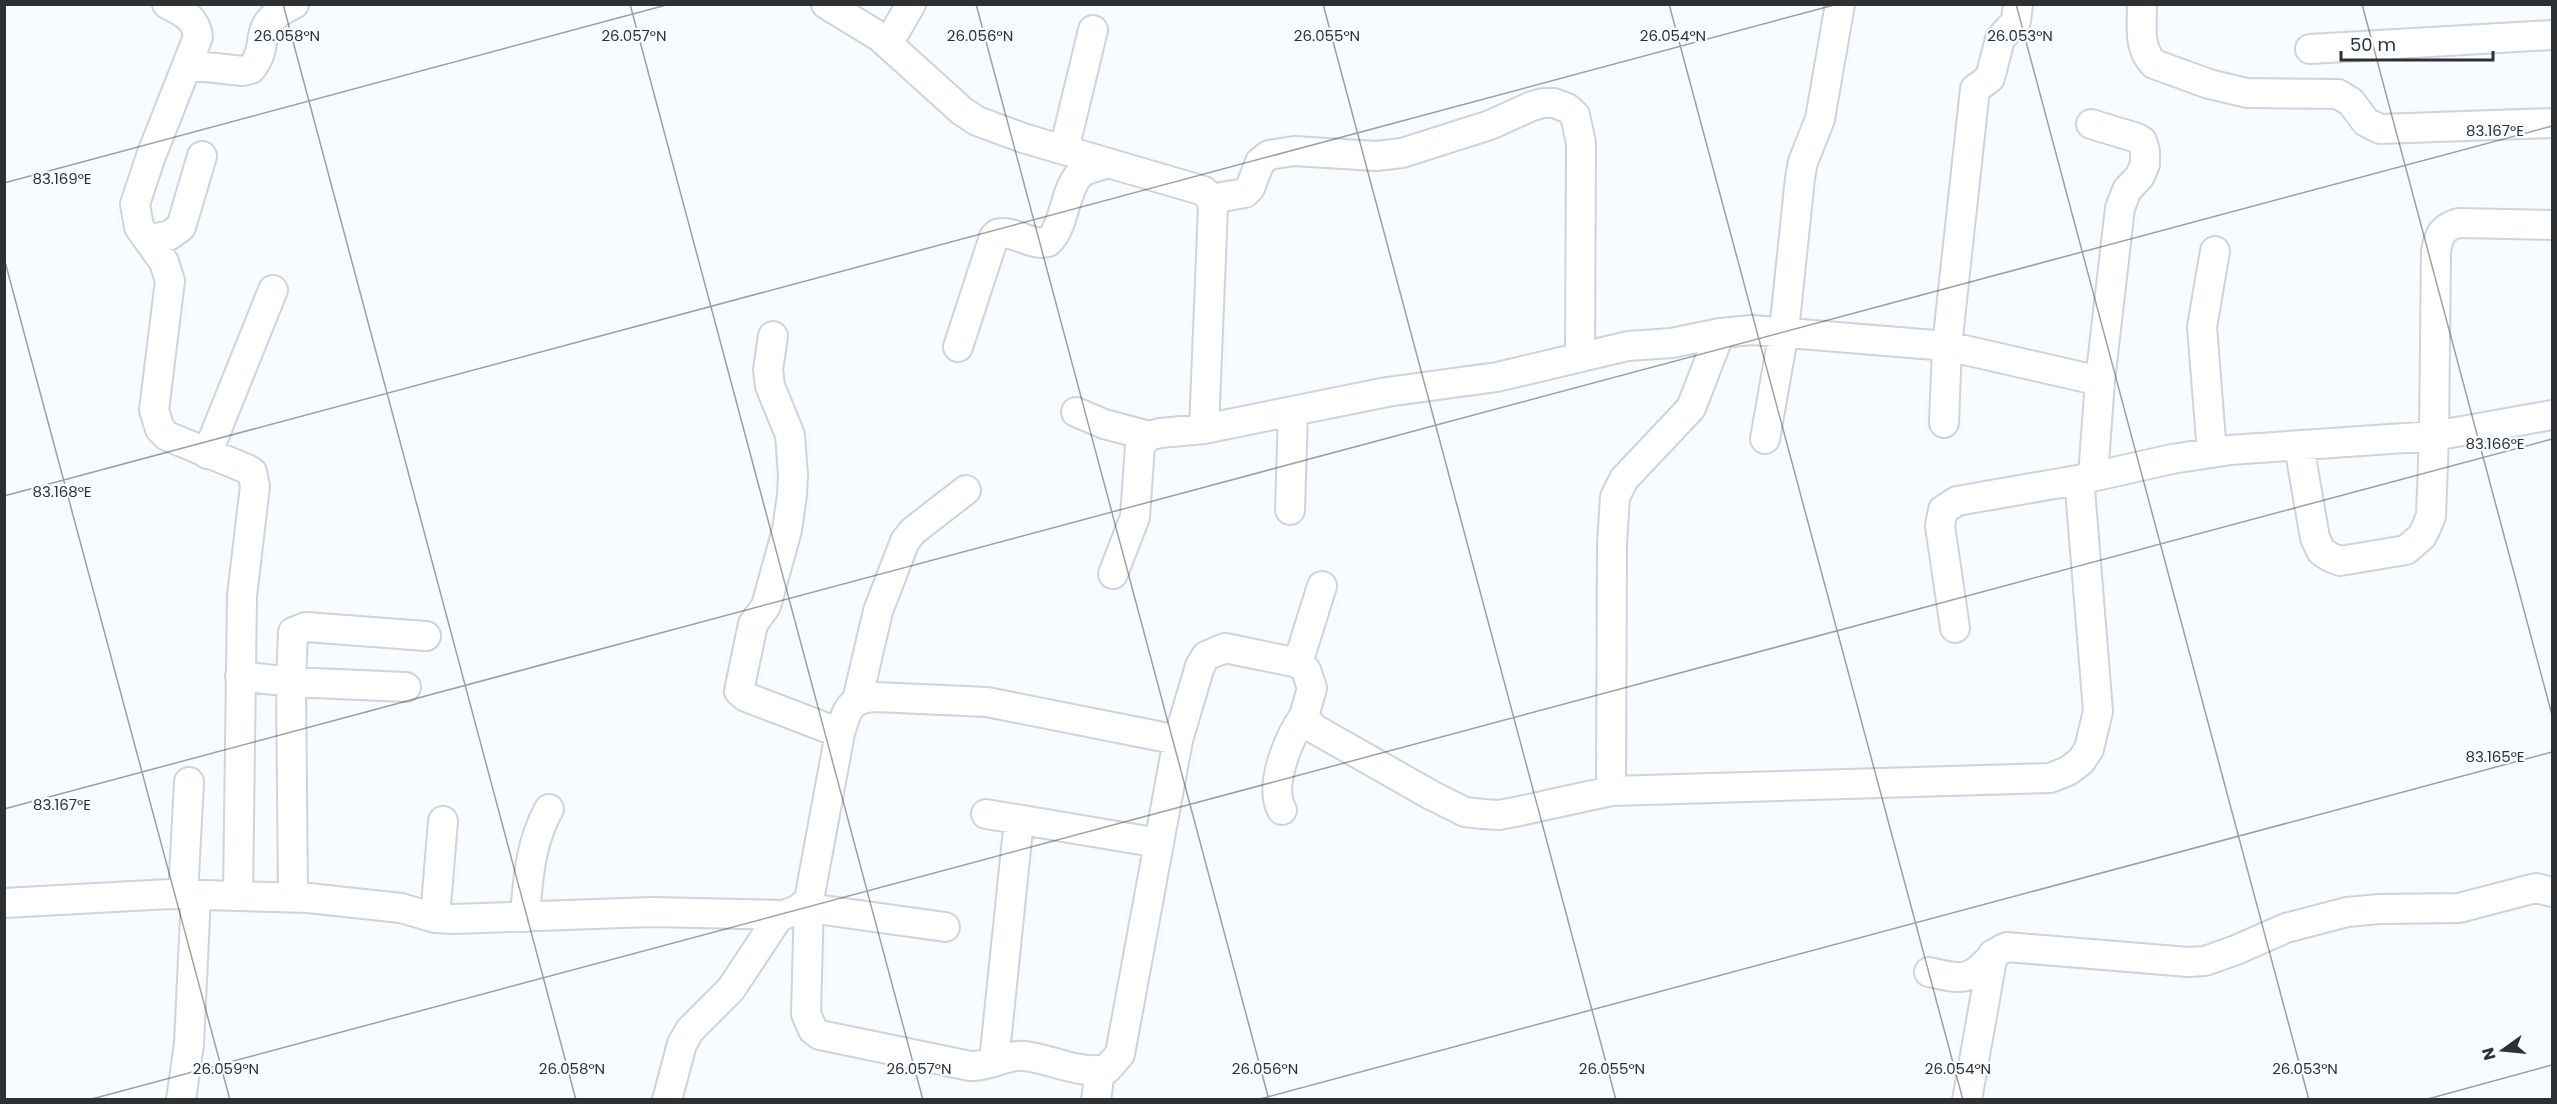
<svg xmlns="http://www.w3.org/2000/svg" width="2557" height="1104" font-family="Poppins,sans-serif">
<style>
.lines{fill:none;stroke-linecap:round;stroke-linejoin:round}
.minor-casing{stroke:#cdd4dd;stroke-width:32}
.minor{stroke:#fff;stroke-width:28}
.ticks{fill:none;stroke:#2e3134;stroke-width:1.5;stroke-opacity:0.45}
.ticks-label{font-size:15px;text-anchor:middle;fill:#2e3134;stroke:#f8fbff;stroke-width:4.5;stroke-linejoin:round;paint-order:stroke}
</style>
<rect width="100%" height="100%" fill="#f8fbff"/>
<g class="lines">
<g class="minor-casing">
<path id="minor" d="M167,4c16,8 29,14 31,33l-47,119 -16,48 4,23 25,35 6,19 -16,129 6,19 7,7 80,33 5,3 3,14 -13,110 -4,300
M826,4l54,33 82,74 15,10 46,17 181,53 7,8 2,8 -9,222
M2142,4c0,21 -4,45 12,60l55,20 38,9 91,1 13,8 15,20 14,7 172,-6
M888,44l23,-40
M2310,49l242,-14
M187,65l56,6 8,-2c23,-29 -5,-41 43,-65
M2091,124l46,14 5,3 3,10v13l-5,12 -13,14 -7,18 -20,173 -7,95
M1064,150l29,-120
M1211,199l34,-6 5,-5 10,-26 9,-7 25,-4 82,5 26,-3 88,-28 42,-19 11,-3h11l13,5 8,7 6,28 -1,214
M148,240l22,-5 11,-8 21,-71
M773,336l-5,34 2,16 20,49 3,40 -1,20 -5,35 -21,76 -13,18 -14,67 7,6 94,36
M958,347l36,-110 3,-3c18,-5 33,13 51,8 17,-14 16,-54 33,-69 7,-5 19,-7 27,-10
M1076,412l28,12 45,12
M1944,423l3,-77 28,-257 15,-11 10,-39 16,-18 2,-17
M1765,439l19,-108 16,-153 3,-16 17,-43 20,-115
M2299,446l16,92 6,13 9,6 10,4 66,-11 16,-14 4,-8 5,-12 3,-80 2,-185c3,-17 7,-24 23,-28l93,2
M2212,453l-10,-126 13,-76
M207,454l66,-164
M1290,510l3,-98
M1113,574l22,-57 5,-72 9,-9 11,-3 44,-4 183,-37 110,-15 131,-31 44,-3 48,-10 32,-3 195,16 153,35
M1955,628l-15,-102 3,-16 14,-9 126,-22
M1298,663l24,-77
M240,676l51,6 115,5
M857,701l21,-90 27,-70 8,-10 53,-41
M1611,791l1,-247 3,-47 9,-18 67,-71 29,-75
M1282,810c-14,-24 7,-73 22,-94
M986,814l173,29
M183,895l6,-113
M293,897l-2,-215 2,-50 13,-5 120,9
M809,900l-3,114 7,16 7,5 150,31c19,1 36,-12 55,-10 26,3 55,19 82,13l13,-15 58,-314
M4,903l166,-9 138,4 93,10 34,10 18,1 199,-7 132,3 15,-6 10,-9 31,-167c7,-23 9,-35 36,-36l111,5 191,38 22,-74 6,-10 19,-8 73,15 8,7 6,18 -8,28 9,12 118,67 34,17 18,2 16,1 16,-3 96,-21 439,-13 18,-7 13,-10 8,-12 9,-38 -18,-222 3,-10 89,-20 58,-9 204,-14 118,-21
M809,908l136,19
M525,917c3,-38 5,-74 24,-108
M435,918l8,-97
M1929,972c9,2 20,5 29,5 23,1 30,-24 49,-30l181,15 17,-1 31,-11 50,-22 61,-16 33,-3 79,-1 69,-18 8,-2 16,4
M994,1062l25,-242
M181,1100l8,-56 7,-149
M667,1100l15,-56 8,-14 41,-41 49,-74
M1096,1100l4,-29
M1967,1100l26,-146"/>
</g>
<use href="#minor" class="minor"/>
</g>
<path class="ticks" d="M283,4l293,1096M630,4l293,1096M976,4l293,1096M1323,4l293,1096M1669,4l294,1096M2016,4l293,1096M2362,4l190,711M4,183l666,-179M4,258l226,842M4,496l1834,-492M4,809l2548,-683M88,1100l2464,-661M1256,1100l1296,-348M2424,1100l128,-35"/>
<g class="ticks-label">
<text x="287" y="41">26.058°N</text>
<text x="634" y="41">26.057°N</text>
<text x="980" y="41">26.056°N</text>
<text x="1327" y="41">26.055°N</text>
<text x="1673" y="41">26.054°N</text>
<text x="2020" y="41">26.053°N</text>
<text x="2495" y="136">83.167°E</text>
<text x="62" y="184">83.169°E</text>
<text x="2495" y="449">83.166°E</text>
<text x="62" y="497">83.168°E</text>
<text x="2495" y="762">83.165°E</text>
<text x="62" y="810">83.167°E</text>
<text x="226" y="1074">26.059°N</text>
<text x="572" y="1074">26.058°N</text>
<text x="919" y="1074">26.057°N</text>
<text x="1265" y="1074">26.056°N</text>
<text x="1612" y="1074">26.055°N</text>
<text x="1958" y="1074">26.054°N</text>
<text x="2305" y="1074">26.053°N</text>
</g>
<rect width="2557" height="1104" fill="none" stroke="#2e3134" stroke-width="12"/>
<g transform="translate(2503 1050) rotate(255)" stroke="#f8fbff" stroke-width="4.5" paint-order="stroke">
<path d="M0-4.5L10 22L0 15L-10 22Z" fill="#2e3134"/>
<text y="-9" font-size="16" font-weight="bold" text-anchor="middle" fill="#2e3134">N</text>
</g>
<path d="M2341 51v9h152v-9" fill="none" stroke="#2e3134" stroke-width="3"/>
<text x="2350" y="51" font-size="18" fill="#2e3134" stroke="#f8fbff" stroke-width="4.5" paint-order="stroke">50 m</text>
</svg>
